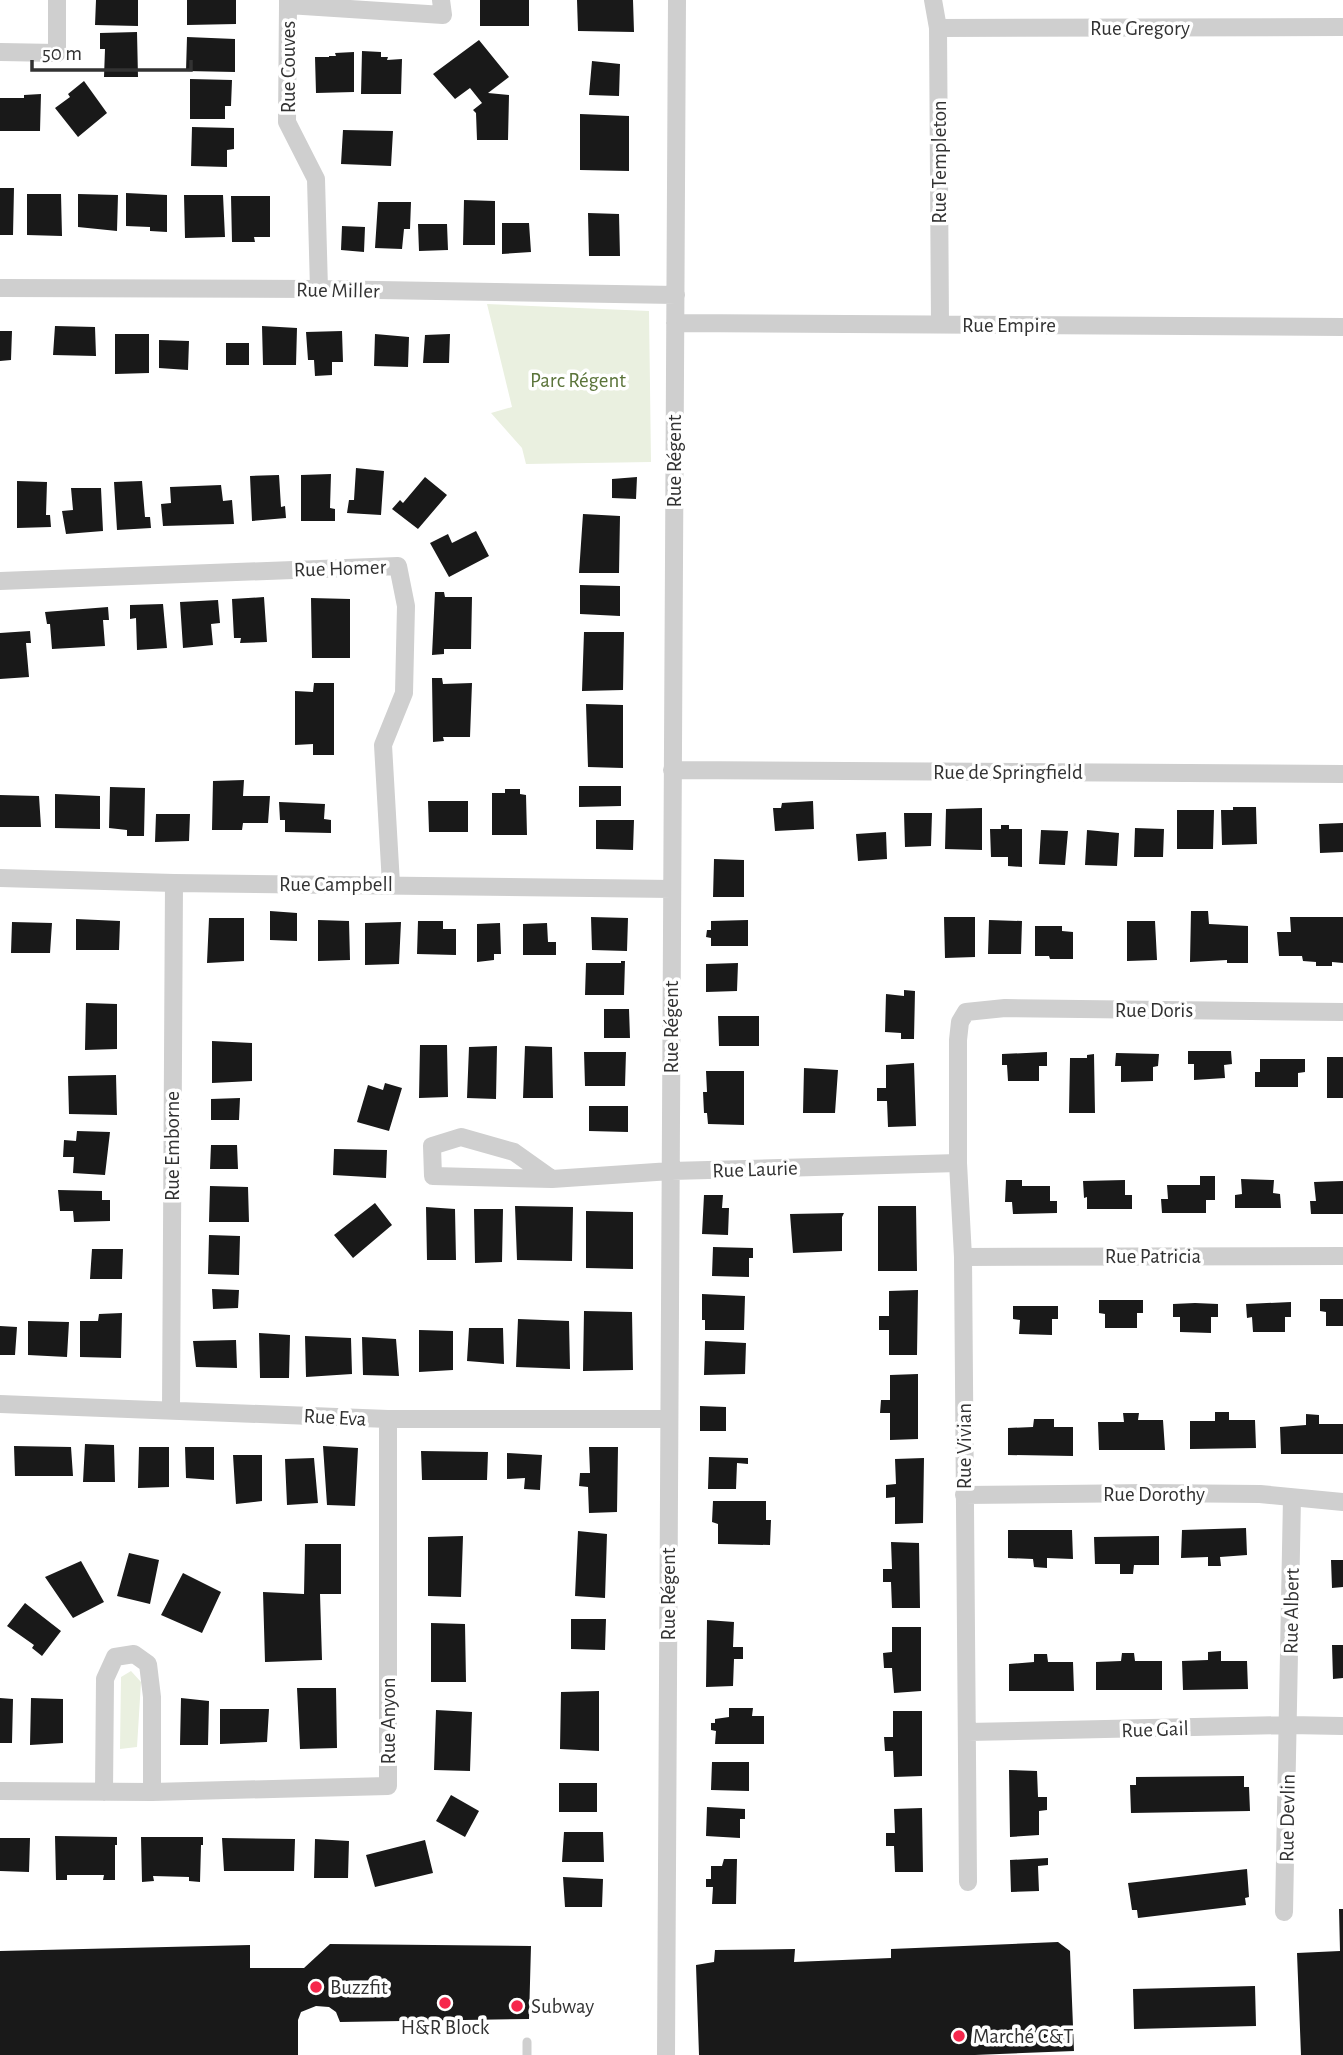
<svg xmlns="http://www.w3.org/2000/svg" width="1343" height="2055" font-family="'Alegreya Sans',sans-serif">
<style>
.green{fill:#eaf0e0}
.building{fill:#191919}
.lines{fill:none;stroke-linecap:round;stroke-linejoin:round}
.service{stroke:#cfcfcf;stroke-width:9}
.minor{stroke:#cfcfcf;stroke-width:18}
.poi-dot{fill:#f6274c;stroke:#fff;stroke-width:2.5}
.labels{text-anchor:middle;stroke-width:7;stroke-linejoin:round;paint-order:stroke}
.street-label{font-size:21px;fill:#323232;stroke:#fff}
.park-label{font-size:21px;fill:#5b743a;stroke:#fff}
.poi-label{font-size:21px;fill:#323232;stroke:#fff;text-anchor:start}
</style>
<rect width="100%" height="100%" fill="#fff"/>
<path class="green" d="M487,304l162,7 2,151 -125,2 -4,-16 -31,-35 21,-6z
M131,1671l10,11 -4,65 -17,2 1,-72z"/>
<path class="building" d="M96,0h42v26l-43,-1z
M187,0h49v24l-49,1z
M480,0h49v26h-49z
M577,0h56l1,32 -56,-1z
M137,32l1,45h-34l1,-28h-5v-16z
M187,37l48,2v33l-49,-1z
M479,40l30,37 -21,16 21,2 -1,45h-31l-1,-27 -3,-3 9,-7 -12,-15 -15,11 -22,-25z
M362,51l19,1v5h7l-1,3 15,-1 -1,35h-40z
M354,52v40l-38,1 -1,-36h14v-1h7l-1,-3z
M592,61l28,3 -1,32 -30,-1z
M190,79l42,1 -1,26h-6v13h-35z
M84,81l23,32 -29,24 -23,-29 15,-11 -2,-3z
M41,94l-1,37h-40v-33h24v-3z
M580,114l49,2v55l-49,-1z
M192,127l42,1v21l-7,1v17l-36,-1z
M343,130l50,1 -2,35 -50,-2z
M0,188h14l-1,47h-13z
M126,193l41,2v37l-17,-1v-4l-24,-1z
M27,194h34l1,42 -35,-1z
M78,194l40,1 -1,36 -39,-4z
M184,195h39l2,42 -40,1z
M231,196h39v41h-16l1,5h-23z
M464,200l31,1v44h-32z
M378,202h33l-1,27h-6l-2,20 -27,-1z
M588,213l31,1 1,42h-31z
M502,223h27l2,29 -29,2z
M418,224h29l1,26 -29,1z
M342,226l23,1 -1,25 -23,-2z
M55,326l40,1 1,29 -43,-1z
M262,326l35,2 -1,37h-33z
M0,331h12l-1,29 -11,1z
M342,331l1,31h-11v13l-17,1 -1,-16h-6l-2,-28z
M115,334h34v39l-34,1z
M375,334l34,3 -1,30 -34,-1z
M450,334l-1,29h-26l2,-28z
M159,340l30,1 -1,29 -29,-2z
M226,343h23v22h-23z
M356,468l28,3 -3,44 -34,-2 2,-13h5z
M331,474l-1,34 5,1v12h-34v-46z
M279,475l2,32 4,-1 1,12 -34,3 -2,-45z
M425,477l22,18 -29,34 -26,-20 8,-9 3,3z
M637,477l-1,22 -24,-1v-19z
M17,481l30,1 -1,33h4l1,12 -34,1z
M142,481l3,36h5l1,11 -34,2 -3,-48z
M221,485l2,16 9,-1 2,24 -71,2 -2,-22 10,-1 -1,-16z
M71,488h30l2,43 -37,3 -4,-23 11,-1z
M583,514l37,2 -1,57h-40z
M476,531l13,25 -40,21 -19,-34 18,-9 4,9z
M580,585l40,1v30l-40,-2z
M435,592h9l1,5h27l-1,52h-27v5l-12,1z
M264,597l3,45 -27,1 1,-5h-7l-2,-39z
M311,598l39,1v59h-38z
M218,600l2,23 -9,1 2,21 -30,3 -3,-46z
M163,604l4,44 -30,2 -1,-32 -6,1v-14z
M108,607l1,13h-6l2,26 -53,3 -2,-25h-3l-2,-12z
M30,631l1,12h-5l3,34 -29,2v-46z
M584,632h40l-1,58 -41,1z
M432,678h10l1,6 29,-1 -2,54h-27l1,4 -11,1z
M314,683h20v72h-21v-11l-18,1v-54l18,1z
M586,704l37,1v63l-35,-1z
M244,780l-1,16h27l-2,27h-25l-1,7h-30l1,-49z
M579,786h42v20l-42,1z
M110,787l35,1 -1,48h-17v-6l-18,-2z
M505,789h15v5l6,1 1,40h-35v-42h13z
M55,794l45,2v33l-45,-1z
M0,795l39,1 2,31h-41z
M428,801h40v31h-39z
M813,801l1,28 -39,2 -2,-23h8l1,-5z
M279,802l46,2 -1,15 7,1v13l-46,-1v-12h-5z
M1233,807h23l1,37 -35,1 -1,-35h12z
M982,808v42l-37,-1 1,-40z
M1177,810h37l-1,39h-36z
M904,813h28l-1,33 -26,1z
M156,814h34l-1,27 -34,1z
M596,820h38l-1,30 -37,-1z
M1343,823v29l-23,1 -1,-29z
M1001,825h8v4h13v38l-14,-1v-9h-17l-1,-28h11z
M1135,828l29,1 -1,28h-29z
M1041,830l27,1 -3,34 -26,-1z
M1087,830l32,3 -2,33 -32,-1z
M886,832l1,27 -29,2 -2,-27z
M714,859l30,1v37h-31z
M270,911l27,2v28l-27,-1z
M1191,911h17l1,13 39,2v37h-21v-3l-37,2z
M591,917l37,1 -1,33 -35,-1z
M944,917h31v40l-30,1z
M1290,917h53v46l-11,-1v4h-16v-4l-13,-1 -1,-5h-23l-2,-24h14z
M209,918h35v43l-37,2z
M76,919l44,2 -1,29h-43z
M318,920l31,1 1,39 -32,1z
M748,920v26h-37v-8l-5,-1 1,-7h4v-9z
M989,920l33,1 -1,33h-33z
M418,921h25v8h13v26l-39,-1z
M1127,921h28l2,39 -30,1z
M12,922l40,1 -2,30h-39z
M401,922l-2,42 -34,1v-42z
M500,923l1,31h-7v6l-17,2v-38z
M547,923l1,19h8v13h-33v-31z
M1035,926h27v5l11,1v27h-23l-1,-3h-14z
M621,961h4l-1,34h-39l1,-32h35z
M738,963l-1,28 -31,1v-28z
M904,990l11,1 -1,48h-13v-6l-16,-1 1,-38 18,2z
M86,1003l31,1v45l-32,1z
M604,1009h25l1,29h-26z
M718,1016h41v30h-40z
M212,1041l40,2v38l-40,2z
M420,1045h27l1,52 -29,1z
M497,1046l-1,53 -29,-1 2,-51z
M525,1046l27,1 1,51h-30z
M1188,1051h43l1,13 -8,1 1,13 -31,2v-16h-6z
M584,1052h42l-1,34h-40z
M1047,1052v14h-8v15h-31l-1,-16h-5v-11z
M1116,1053l43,1 -1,12 -5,1v14l-32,1v-16h-6z
M1094,1054l1,59h-26l1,-55h17v-3z
M1327,1057h16v41h-16z
M1260,1059h45v13l-7,1v14h-43v-15h5z
M914,1063l2,63 -28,1 -1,-26h-10v-13h9v-23z
M804,1068l34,2 -3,43h-32z
M706,1071h38v54l-36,-1 -1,-11h-3l-1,-21h4z
M116,1075l1,40 -48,-1 -1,-38z
M385,1083l17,5 -13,43 -32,-9 11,-37 15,5z
M240,1098l-1,22h-28v-21z
M589,1106h39v26l-39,-1z
M77,1131l33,1 -5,43 -32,-2 1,-16h-11l1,-17 12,1z
M211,1145h26l1,24h-28z
M334,1149l53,1 -1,28 -53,-3z
M1200,1176h15v24h-9v13h-44l-1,-14h7l-1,-14h33z
M1241,1179l33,1 -1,13 7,1 1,14h-46v-13l7,-1z
M1006,1180h16v6h28v15h7v12l-44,1 -1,-12h-7z
M1125,1180v15h7v14h-45v-12l-3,1 -1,-17z
M1343,1181v33h-32l-1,-13h6l-2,-19z
M210,1186l38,1 1,35h-40z
M58,1190l44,1v9h8v21l-36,1 -1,-11h-13z
M704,1195h19l-1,13h7l-1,27 -26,-1z
M375,1203l17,22 -39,33 -19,-23z
M515,1206l58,1 -1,54 -55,-1z
M878,1206h38l1,65h-39z
M426,1207l29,2 1,51h-29z
M474,1209h29l-1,53 -27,1z
M586,1211l47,1v57l-47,-1z
M844,1213l-2,4v34l-49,2 -3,-39z
M209,1235l31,1 -1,39 -31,-1z
M713,1247l40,1v10h-4v19l-37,-1z
M92,1249h31l-1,30h-32z
M212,1289l27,1 -1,18 -25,1z
M918,1290l-1,65h-28v-25h-10v-14h10v-25z
M702,1294l43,2 -1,34h-39v-10h-3z
M1320,1299h23v27h-17v-14l-6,-1z
M1099,1300h44v13h-6v15h-32v-14l-6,-1z
M1291,1302v15h-6v15h-32l-1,-15 -5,1 -1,-14z
M1195,1303l23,1v13h-7v16l-31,-1v-15h-7v-13z
M1013,1306h45v13h-6v16l-33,-1 1,-14 -7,-1z
M584,1311l48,1 1,58 -50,1z
M122,1313l-1,45 -41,-1v-36h18l1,-7z
M518,1319l51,2 1,48 -54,-2z
M28,1321l41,1 -2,35 -39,-2z
M0,1326l17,1 -2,28h-15z
M469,1328h34l1,36 -37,-3z
M419,1330l34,1v39l-34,2z
M259,1333l31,2 -1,43h-29z
M305,1336l46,2 1,36 -46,3z
M362,1337l34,2 3,37 -36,-1z
M236,1340l1,28 -41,-1 -3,-26z
M705,1341l41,2 -1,31 -41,1z
M918,1374v65l-28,1v-27h-10l1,-13h9v-25z
M700,1406l26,1v24h-26z
M1215,1412h14v8h26l1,28 -66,1v-28h25z
M1123,1413h16l-1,7h25l2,30h-66l-1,-28h26z
M1306,1414l13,1v9h24v30h-62l-1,-27 26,-2z
M1034,1419h20v8h19v29l-65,-1v-27l25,-1z
M85,1444l29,1 1,37h-32z
M14,1446l57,1 2,29h-58z
M323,1446l35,2 -3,58 -28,-1z
M139,1447h30v40l-31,1z
M185,1447h29v33l-28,-2z
M589,1447h29l-1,65 -28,1 -1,-26 -9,-1 1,-13h10z
M421,1451l67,1 -1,28h-65z
M507,1453l35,2 -2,35 -16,-1 1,-11 -18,1z
M233,1455h29v46l-26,3z
M709,1457l39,1v6l-11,-1 -1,26h-28z
M314,1458l4,45 -31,2 -2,-46z
M924,1458l-1,65 -28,1v-27l-9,1v-13l10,-1 -1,-25z
M713,1501h53v19h5l-1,25 -52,-1v-20l-6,-2z
M1246,1528l1,27 -27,2 1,9h-13v-9l-27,1 1,-28z
M1008,1530h64l1,29 -26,-1v10l-13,-1 -1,-8 -25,-1z
M578,1531l29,3 -2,64 -30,-2z
M463,1536l-2,61 -33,-1v-59z
M1159,1536v29h-25l-1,9h-13v-10h-25l-1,-27z
M891,1542l28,1 1,65h-28l-1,-26h-8v-13h9z
M305,1544h36v50h-21l2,66 -57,2 -2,-70 41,2z
M129,1553l30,7 -9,44 -33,-8z
M1331,1560h12v27l-11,1z
M81,1561l23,41 -31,16 -28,-41z
M183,1573l38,19 -19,41 -41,-18z
M25,1603l36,28 -19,25 -10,-8 2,-3 -27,-19z
M571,1619h35l-1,31 -34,-1z
M707,1620l27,2 -1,25h10v12h-9l-1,27 -27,1z
M431,1623l34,1 1,58h-35z
M892,1627h29v64l-27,2 -2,-25h-8l-1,-15 9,-1z
M1332,1645h11v33l-10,1z
M1221,1651v10h26l1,28 -65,1 -1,-29 26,-1v-8z
M1122,1653h12l1,8h27v29h-66v-28l25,-1z
M1034,1654h13l1,8h25l1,29h-65v-27l25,-2z
M297,1688h39l1,60 -37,1z
M599,1691v60l-39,-2 1,-57z
M0,1698l13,1 -1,44h-12z
M31,1698l32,1v44l-33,2z
M181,1698l28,3 -1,44h-28z
M729,1708h24l-1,8h12v28h-49l1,-13 -5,-1v-7h4v-4l14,-2z
M220,1709h49l-2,33 -47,2z
M436,1710l36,2 -2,59 -36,-1z
M893,1711h29v65l-28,1 -1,-26h-8l-1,-14h9z
M712,1762h37v29l-38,-1z
M1009,1770l28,1 1,26h9v13l-8,1v24l-29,2z
M1244,1776v11h5l1,24 -119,2 -1,-28h6v-8z
M559,1783h38v29h-38z
M451,1795l28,16 -14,26 -29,-16z
M707,1807l38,2v10h-5v19l-34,-2z
M922,1808l1,64h-28l-1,-26h-8v-13h9l-1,-24z
M564,1832h39l1,30h-42z
M55,1836l62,1v8h-2v35h-12l1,-5h-37v5h-11z
M141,1837h62v8h-2l-1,37 -11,-1v-4l-36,-1 1,5 -12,1z
M0,1838h30l-1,34 -29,-1z
M222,1838l73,1 -1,32h-70z
M315,1839l34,2 -1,37h-34z
M425,1840l8,33 -58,14 -9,-32z
M1048,1858v7l-10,1 1,25 -28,1 -1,-32z
M724,1859h13l-1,45h-24l1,-17h-7v-8h5v-13h11z
M1247,1869l2,28 -4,1 1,7 -108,13 -1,-8h-5l-4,-27z
M563,1877l40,2 -1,28h-37z
M1339,1909h4v146h-42l-4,-102 43,-2z
M1058,1942l12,9 4,100 -99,4h-276l-3,-90 18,-3 1,-12 80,-1 -1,13 97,-4v-9z
M330,1944l201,2 -2,73 -189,3 -4,-10 -7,-5 -13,-1 -15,6 -3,8v35h-298v-104l250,-6v23h54z
M1255,1986l1,40 -122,3 -1,-40z"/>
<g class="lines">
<path class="service" d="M527,2042v13"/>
<path class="minor" d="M288,0v5l155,10 -2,-15
M933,0l5,28 2,296
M288,5l-1,117 29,57 3,110
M938,28l405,-1
M0,52l57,1v-53
M0,288l319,1 357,6
M675,323l668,4
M0,581l398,-15 8,40 -2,87 -21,52 8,139
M672,770l671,4
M0,878l174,5 498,6
M552,1179l-38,-27 -53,-15 -29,9 1,30 119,3 119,-8 287,-8
M963,1257l380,-1
M0,1404l388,15h281
M171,1409l3,-526
M964,1495l184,-2 112,1 83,8
M967,1732l322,-7 54,1
M0,1791l152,1 236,-6v-367
M104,1792l1,-113 10,-22 19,-3 14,10 4,33v95
M968,1882l-5,-625 -5,-94v-123l2,-18 6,-10 39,-4 338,4
M1284,1912l8,-414
M666,2055l11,-2055"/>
</g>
<g class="poi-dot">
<circle cx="316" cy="1987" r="7"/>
<circle cx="445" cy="2003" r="7"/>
<circle cx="517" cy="2006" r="7"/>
<circle cx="959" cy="2036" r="7"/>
</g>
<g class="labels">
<g class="street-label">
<text x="1140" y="35">Rue Gregory</text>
<text transform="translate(288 67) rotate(-90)" y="7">Rue Couves</text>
<text transform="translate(939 162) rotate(-90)" y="7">Rue Templeton</text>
<text transform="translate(338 290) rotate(1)" y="7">Rue Miller</text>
<text x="1009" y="332">Rue Empire</text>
<text transform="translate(674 461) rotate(-90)" y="7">Rue Régent</text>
<text transform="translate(340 568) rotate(-2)" y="7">Rue Homer</text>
<text x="1008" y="779">Rue de Springfield</text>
<text x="336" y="891">Rue Campbell</text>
<text x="1154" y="1017">Rue Doris</text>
<text transform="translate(671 1027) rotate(-90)" y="7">Rue Régent</text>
<text transform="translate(172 1146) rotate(-90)" y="7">Rue Emborne</text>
<text transform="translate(755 1169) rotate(-2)" y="7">Rue Laurie</text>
<text x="1153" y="1263">Rue Patricia</text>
<text transform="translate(335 1417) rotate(3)" y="7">Rue Eva</text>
<text transform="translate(964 1446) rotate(-90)" y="7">Rue Vivian</text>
<text x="1154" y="1501">Rue Dorothy</text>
<text transform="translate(668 1594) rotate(-90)" y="7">Rue Régent</text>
<text transform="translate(1291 1611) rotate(-89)" y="7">Rue Albert</text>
<text transform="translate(388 1721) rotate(-90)" y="7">Rue Anyon</text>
<text transform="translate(1155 1729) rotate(-2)" y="7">Rue Gail</text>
<text transform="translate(1287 1818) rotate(-89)" y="7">Rue Devlin</text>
</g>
<g class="park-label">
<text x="578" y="387">Parc Régent</text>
</g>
<g class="poi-label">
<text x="330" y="1994">Buzzfit</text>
<text x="531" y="2013">Subway</text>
<text x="445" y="2034" text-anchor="middle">H&amp;R Block</text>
<text x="973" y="2043">Marché C&amp;T</text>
</g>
</g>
<path d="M32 60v10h159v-10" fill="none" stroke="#323232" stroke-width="3.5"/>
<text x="42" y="60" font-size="21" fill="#323232" stroke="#ffffff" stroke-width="5" paint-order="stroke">50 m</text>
</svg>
